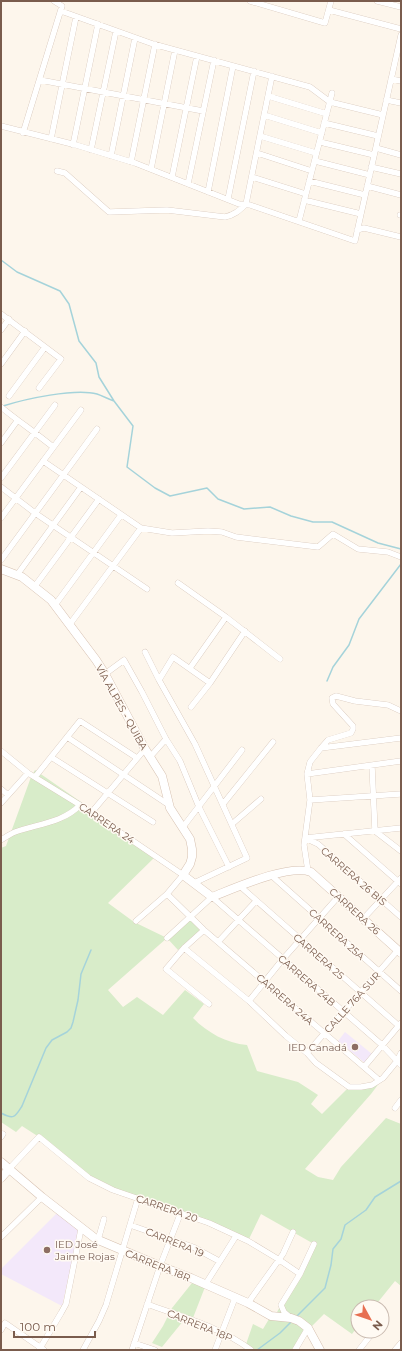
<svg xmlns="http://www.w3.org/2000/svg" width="402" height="1351" font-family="Montserrat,sans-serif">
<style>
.education{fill:#f3e8fa}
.green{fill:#d8ecc9}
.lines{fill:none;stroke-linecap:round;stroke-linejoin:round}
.stream{stroke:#a5d3da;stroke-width:1.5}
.street-casing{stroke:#d1beb0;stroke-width:6}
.secondary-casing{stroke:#d6c0b0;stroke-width:9}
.street{stroke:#fff;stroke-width:5.5}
.secondary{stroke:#fff;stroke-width:8}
.education-dot{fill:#8d6e63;stroke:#fffaf3;stroke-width:1.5}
.labels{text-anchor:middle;stroke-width:3;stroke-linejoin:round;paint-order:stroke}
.street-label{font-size:10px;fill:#7a5c4d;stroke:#fffaf3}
.education-label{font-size:10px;fill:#785e54;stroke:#fffaf3;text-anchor:end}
</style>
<rect width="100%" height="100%" fill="#fdf6ec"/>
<path class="education" d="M345,1032l27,22 -7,9 -27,-22z
M57,1213l22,18 -17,75 -61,-32v-5z"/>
<path class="green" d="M35,770l122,85 -49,48 26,19 33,16 22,-20 11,12 -22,20 -11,-12 -59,52 15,17 14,-10 26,18 22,-25 19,14 -11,14c15,15 33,25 54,27l10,26 41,11 20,13 -7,9 11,10 27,-27h12l22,-9 -12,16 -66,75 13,8 15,3 8,-13 45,-49 15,6v162l-6,-5 -21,26h-16v19l-6,8 -28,-20 -12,12 -13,-10 -23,-2 38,-70 -53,-30 -13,27 -110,-43 -49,-20 -50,-41 -17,-11 -6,6 -15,-10v-274l5,-2 25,-69z
M192,1283l13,4 -14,36 -7,-3 -22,27 -10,-4 11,-17 9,-18z
M269,1319l27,2 9,8 -12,21h-49l9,-26 10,5z"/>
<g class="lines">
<path class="stream" d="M1,260l16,12 43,19 9,13 10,37 17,22 3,14 15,24 19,25 -6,41 28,21 15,8 37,-8 11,11 26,10 26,-2 21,9 22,6h19l46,21 23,6
M3,406c22,-7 72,-18 94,-12 6,2 11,5 17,7
M327,681l6,-14 16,-22 10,-26 42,-55
M1,1113c13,7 14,4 21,-7l24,-58 6,-8 15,-8 4,-4 2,-6 5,-22 3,-26 10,-24
M297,1316l28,-28 6,-23 2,-16 8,-10 4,-14 21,-15 9,-13 26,-16
M257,1350l23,-17 12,-12"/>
<g class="street-casing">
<path id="street" d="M250,1l75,22 6,-22
M377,1l24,6
M329,10l72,19
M61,11l92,33 157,43 20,15 53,13
M391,79l10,2
M40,80l163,31
M268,96l59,18
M386,100l15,3
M264,115l58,18
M324,123l54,13
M1,126l75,19 59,18 104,41 11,1 105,36 46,-206
M23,133l39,-127 -8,-5
M260,136l56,17
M51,139l25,-122
M320,142l54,13
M73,145l25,-121
M376,148l25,7
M91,150l25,-119
M257,153l55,18
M111,156l24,-118
M315,161l55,14
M131,162l24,-118
M371,167l30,7
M151,169l24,-119
M57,171l8,2 44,39 58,-2 58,7c9,-2 14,-6 21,-13l26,-128
M172,177l25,-121
M252,177l54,17
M309,181l56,14
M188,184l26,-124
M367,186l34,9
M208,192l25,-126
M228,199l26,-128
M304,200l57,14
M400,215h1
M299,221l33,-128
M357,230l7,-2 37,9
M1,314l60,45 -22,29
M1,330l8,-11
M1,364l24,-33
M9,396l36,-49
M1,407c17,14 35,26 52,40
M1,443l16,-22
M43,461l98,67 31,5 36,-2 14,1 14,5 82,10 15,-13 25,15 30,3 13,5
M1,478l54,-73
M1,487l34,26 112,76
M1,518l80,-108
M1,560l96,-131
M17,575l64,-88
M178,583l48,34 54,42
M35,586l64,-87
M55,605l66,-90
M70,624l71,-96
M145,652l14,28
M190,668l36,-51
M105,674l19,-14 18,32 24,47 14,22 19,46 30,60
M191,707l19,-24 35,-52
M67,737l99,66h3
M321,748l80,-10
M1,751l27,22 52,32 103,70 -16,19 -31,27
M51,757l102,65
M150,757l16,-18
M372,766l3,65 26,20
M307,774l94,-13
M35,777l45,-56 57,37
M1,789l7,6
M310,800l91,-6
M1,803l27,-30
M223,804l50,-62
M91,813l54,-64
M232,824l29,-25
M183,827l59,-77
M344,834l57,50
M305,838l13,6 83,73
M305,838l96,-10
M1,840c5,-3 9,-6 14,-8 22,-8 48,-9 65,-27
M308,871l-4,-26 6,-45 -3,-26 3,-12 11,-14 7,-8 23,-7 2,-4v-3l-20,-22 -1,-6 4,-2 19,5 33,4 13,6
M272,876l129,115
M194,883l53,-25 -52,-114 -36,-64 14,-23 37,26
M241,887l158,139
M167,894l37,36 175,150
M363,919l38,-41
M204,930l-20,18 -18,21 43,35
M167,938l45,-41 170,148 19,20
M218,942l38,-41
M184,948l65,53 37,35 21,17 9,10 33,24h12l11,-2 11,-7 14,-17 4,-8
M249,1001l34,-42 55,-62
M307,1053l91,-103
M364,1067l37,-44
M395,1108l6,-8
M1,1137l2,-3
M9,1169l30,-32 50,41 24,12 96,33 39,18 30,18 22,15
M130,1225l63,22 26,14
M1,1237l41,-40
M98,1240l6,-21
M205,1285l31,-49
M248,1303l35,-49 10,-22
M147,1304c35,13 74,23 104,46
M291,1318l-7,-6 -3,-7 19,-31 14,-30
M1,1330l4,-7 39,27
M134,1343l21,7
M39,1350l22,-37 5,-9 15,-75
M83,1350l16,-29 7,-16 32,-107
M132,1350l28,-84 21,-54
M215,1350l20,-52
M295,1350l13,-22
M359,1350l15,-19
M395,1350l6,-7"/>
</g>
<g class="secondary-casing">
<path id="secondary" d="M1,569l21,8 29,23 45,60 9,14 40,75 17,27 8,32 20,31 2,10v8l-2,7 -7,11 29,22c23,-9 76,-33 99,-25l90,81
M1,1162l41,35 54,42 64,27 31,12 57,25 23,13 20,2 8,3 9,7 12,22
M1,1178l8,-9"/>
</g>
<use href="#street" class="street"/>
<use href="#secondary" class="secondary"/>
</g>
<g class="education-dot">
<circle cx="355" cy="1047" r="4"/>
<circle cx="47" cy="1250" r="4"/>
</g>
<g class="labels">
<g class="street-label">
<text transform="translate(122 707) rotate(61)" y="4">VÍA ALPES - QUIBA</text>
<text transform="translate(107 823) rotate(34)" y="4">CARRERA 24</text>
<text transform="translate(354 876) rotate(41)" y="4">CARRERA 26 BIS</text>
<text transform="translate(355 911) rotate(42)" y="4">CARRERA 26</text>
<text transform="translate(337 934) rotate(42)" y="4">CARRERA 25A</text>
<text transform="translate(319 956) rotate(41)" y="4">CARRERA 25</text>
<text transform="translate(307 980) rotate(41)" y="4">CARRERA 24B</text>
<text transform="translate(285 999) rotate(41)" y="4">CARRERA 24A</text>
<text transform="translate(352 1002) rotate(-48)" y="4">CALLE 76A SUR</text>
<text transform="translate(167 1208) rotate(19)" y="4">CARRERA 20</text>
<text transform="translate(175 1242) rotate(22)" y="4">CARRERA 19</text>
<text transform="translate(158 1265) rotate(22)" y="4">CARRERA 18R</text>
<text transform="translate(200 1325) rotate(22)" y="4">CARRERA 18P</text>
</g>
<g class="education-label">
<text x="347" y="1051">IED Canadá</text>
<text x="55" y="1248" text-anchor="start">IED José<tspan x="55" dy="12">Jaime Rojas</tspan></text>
</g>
</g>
<rect width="402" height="1351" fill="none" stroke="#7a5c4d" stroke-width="4"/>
<g transform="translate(370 1319) rotate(130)"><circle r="19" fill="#fffaf3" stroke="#cabbb1"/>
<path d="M0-3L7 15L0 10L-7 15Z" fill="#e76f51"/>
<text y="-6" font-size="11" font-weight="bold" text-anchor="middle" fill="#7a5c4d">N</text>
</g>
<path d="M14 1331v6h81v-6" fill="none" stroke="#7a5c4d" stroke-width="2"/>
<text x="20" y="1331" font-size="12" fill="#7a5c4d" stroke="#fffaf3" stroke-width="3" paint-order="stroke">100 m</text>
</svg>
